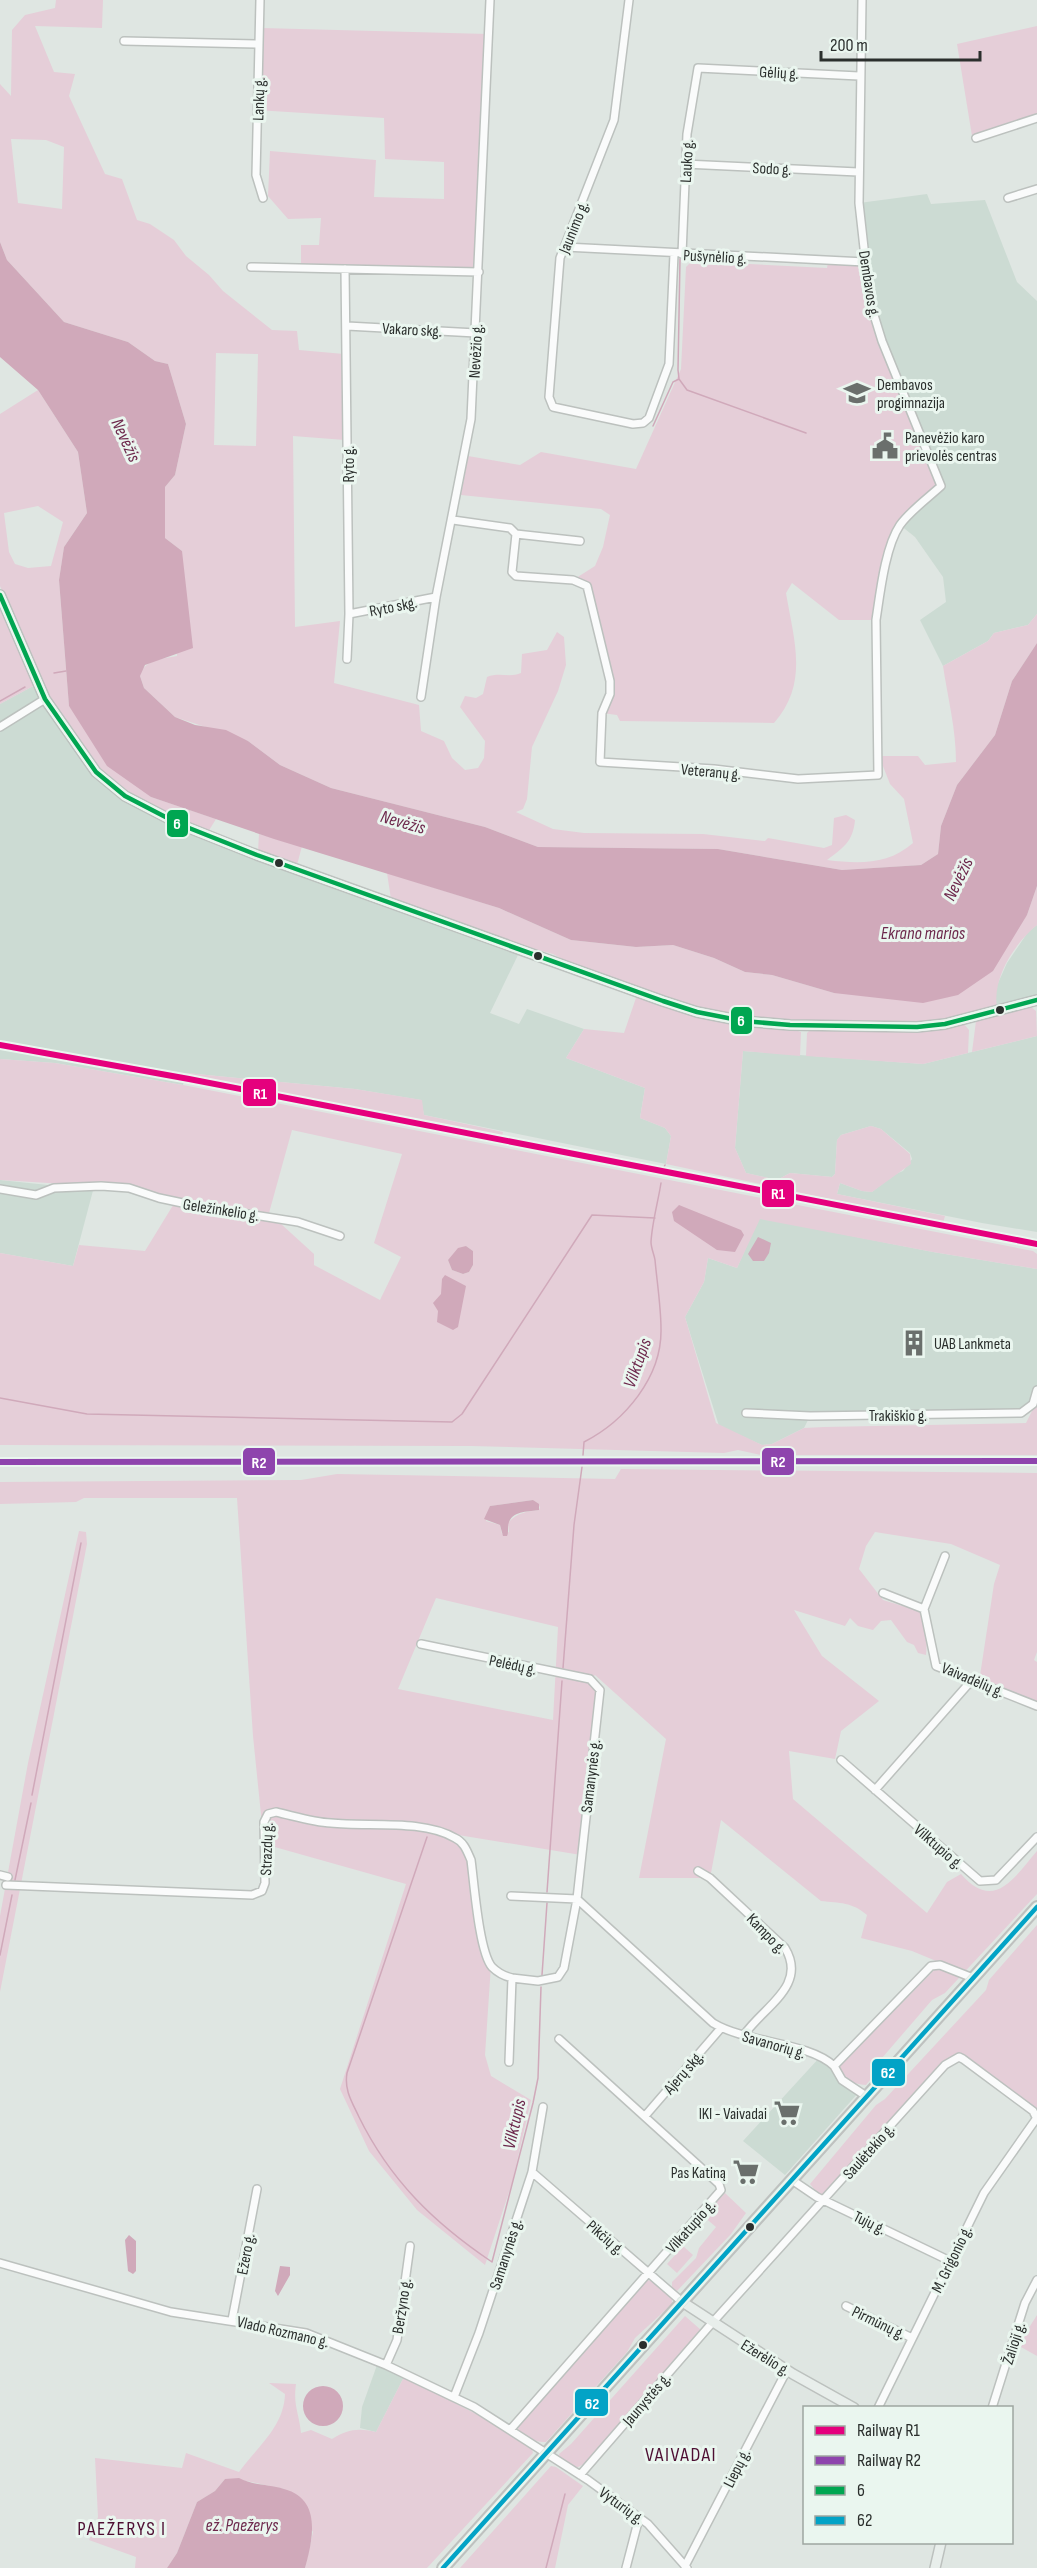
<svg xmlns="http://www.w3.org/2000/svg" width="1037" height="2568" font-family="'Sofia Sans Condensed',sans-serif">
<style>
.built{fill:#ccdbd3}
.green{fill:#e5ced8;fill-rule:evenodd}
.water{fill:#d0a9ba}
.lines{fill:none;stroke-linecap:round;stroke-linejoin:round}
.stream{stroke:#d0a9ba;stroke-width:1.5}
.street-casing{stroke:#bcc1be;stroke-width:10}
.secondary-casing{stroke:#bcc1be;stroke-width:12}
.primary-casing{stroke:#bec1bf;stroke-width:14}
.street{stroke:#fafbfb;stroke-width:7}
.secondary{stroke:#e8eeeb;stroke-width:9}
.primary{stroke:#d6e2dd;stroke-width:10}
.rail-casing{stroke:#cfd2d0;stroke-width:4}
.rail{stroke:#eaf6ef;stroke-width:1.5;stroke-dasharray:4.5;stroke-linecap:butt}
.bus-1-casing{stroke:#eaf6ef;stroke-width:9}
.bus-2-casing{stroke:#eaf6ef;stroke-width:9}
.bus-1{stroke:#00a651;stroke-width:4.5}
.bus-2{stroke:#02a3c6;stroke-width:4.5}
.rail-1-casing{stroke:#eaf6ef;stroke-width:10}
.rail-2-casing{stroke:#eaf6ef;stroke-width:10}
.rail-1{stroke:#e5007d;stroke-width:6}
.rail-2{stroke:#8e44ad;stroke-width:6}
.bus-dot{fill:#2b2f2d;stroke:#eaf6ef;stroke-width:2}
.labels{text-anchor:middle;stroke-width:6;stroke-linejoin:round;paint-order:stroke}
.street-label{font-size:16px;fill:#2b2f2d;stroke:#eaf6ef}
.poi-label{font-size:16px;fill:#2b2f2d;stroke:#eaf6ef;text-anchor:start}
.water-label{font-size:18px;font-style:italic;fill:#6d284c;stroke:#eaf6ef}
.quarter-label{font-size:20px;letter-spacing:1.5px;fill:#4e0f33;stroke:#eaf6ef}
.line-badge{stroke:#eaf6ef;stroke-width:2}
.badge-label{font-size:16px;text-anchor:middle;font-weight:bold;fill:#fff}
</style>
<rect width="100%" height="100%" fill="#dfe6e2"/>
<path class="built" d="M927,194l4,10 54,-4 32,82 20,19v313l-9,11 -34,8 -6,8 -45,25 -23,-46 26,-18 -3,-25 -28,-40 -15,-12 -41,-322z
M35,685l41,62 69,64 374,142 -29,60 29,11 8,-15 57,20 -18,29 79,30 -5,30 25,10 6,8 -5,28 -242,-49 -3,-15 -66,-11 -169,-16 -3,12 -128,-22 -55,-4v-355z
M1037,925v71l-40,12 -3,-16 13,-29 21,-31z
M1037,1036v196l-55,-9 -145,-29 3,-11 22,8 10,1 21,-17 10,-4 9,-12 -2,-6 -29,-24 -10,-3 -30,9 -4,5 -2,34 -3,3 -42,-4 -13,7 -31,-7 -11,-25 8,-97 180,13z
M0,1180l48,5 47,-2 -22,83 -73,-13z
M759,1218l174,34 104,17v121l-10,20 -217,6 -6,12 -32,16 -10,1 -43,-19 -34,-109 19,-35 4,-24 29,10z
M820,2057l39,35 -74,83 -42,-34z
M377,2365l27,12 -28,55 -16,-4 2,-21z"/>
<path class="green" d="M56,0h47l-1,28 -67,-2 19,46 21,2 -6,22 36,78 17,5 15,41 13,4 24,16 12,16 23,19 14,16 49,39 25,1 2,19 45,4 1,86 -52,-4 2,191 45,-6 -6,62 85,22 2,26 23,10 8,17 13,12 13,-2 6,-10 1,-17 -25,-34 5,-11 11,2 7,-4 4,-17c12,-5 23,1 34,-4l1,-19 25,-4 10,-18 7,5 2,28 -8,26 -26,56 -5,52 -4,10 -7,3 37,17 31,4 119,1 62,7 3,-3 56,10 8,-3 2,-27 12,-3 9,5c-2,22 -12,28 -28,40 32,4 61,5 86,-17l-9,-44 -14,-15 -11,-28h39l7,9 31,-3c0,-33 -8,-63 -13,-96l45,-25 6,-8 34,-8 9,-11v29l-25,38 -17,54 -38,50 -16,41 -3,28 -17,11 -79,5 -124,-21 -180,-2 -53,-20 -154,-39 -51,-23 -32,-24 -73,-24 -31,-29 -4,-12c4,-17 23,-17 37,-20l5,-105 -17,-13v-51l10,-12 11,-51 -18,-60 -13,-3 -27,-19 -64,-20 -57,-62 -7,-18v-158l11,12 1,-66 13,-15 30,-7zM11,139l35,1 18,7 -2,62 -44,-6zM216,353l42,1 -2,92 -42,-1z
M1037,26v90l-65,20 -15,-92z
M262,28l226,6 -13,236 -174,-5v-20h18l2,-27 -33,1 -20,-23 2,-45 106,9 -2,37 70,2v-37l-59,-3 -1,-41 -128,-8z
M692,261l135,7 1,-6h37l5,40 71,184 -41,39 -6,12 -18,83h-37l-47,-37 -6,10c8,48 23,90 -12,130l-154,-2 -3,-6 -15,-2 8,-19 -23,-108 -14,-6 22,-14 8,-19 7,-32 -9,-6 -140,-14 7,-39 52,9 21,-13 95,17 45,-100 5,-102z
M38,390l40,62 9,61 -23,34 -5,33 10,126 82,91 65,22 -8,13 -80,-39 -29,-24 -52,-76 -47,-107v-172zM38,506l25,16 -12,44 -23,2 -13,-4 -6,-12 -5,-39z
M0,595l35,90 -35,19z
M259,834l43,12 -5,19 -39,-14z
M387,873l112,35 72,32 65,7 37,-2 41,13 31,14 27,3 62,18 193,-78 10,-29v39c-23,19 -45,53 -40,83l-58,14 -189,-3 -52,-10 -128,-46 -17,-9 -33,-9 -129,-46z
M637,995l86,28 66,5 12,4 -1,24 -57,-5 -8,97 11,25 31,7 13,-7 42,4 3,-3 2,-34 4,-5 30,-9 10,3 29,25 1,10 -39,28 -10,-1 -22,-8 -3,11 108,22 -2,7 -277,-59 5,-28 -6,-8 -25,-10 5,-30 -79,-30 18,-29 40,4z
M1030,1006l6,5 1,25 -65,16 4,-31z
M964,1024l5,6 -1,23 -45,11 -117,-8 1,-23 3,-3z
M0,1059l55,4 128,22 850,166 4,3v15l-104,-17 -173,-33 -23,49 -29,-10 -4,24 -19,35 31,106 46,22 10,-1 32,-16 20,-1 202,-4 11,-22v54h-276l-23,-5 -14,3 -253,-7 -471,-1v-192l73,13 6,-21 66,6 30,-49 -46,-14 -129,-8zM292,1130l110,24 -28,89 27,14 -21,43 -66,-35v-11l-45,-41zM466,1246l7,5v14l-4,7 -6,2 -11,-4 -4,-10z
M186,1073l169,16 67,11 2,15 79,17 -1,5 -317,-62z
M621,1469l416,4v179l-3,8 3,2v44l-58,-24 15,-98 6,-19 -49,-21 -76,-12 -9,14 -7,23 24,31 39,12 5,27 -1,16 -8,-2 -4,-8 -7,-3 -16,-22 -10,1 -8,9 -15,-4 -8,-8 -5,8 -51,-16 28,46 57,45 -38,30 -6,28 -46,-8 4,48 134,114 20,-31 14,-8c33,38 53,4 76,-23v43l-92,99 -13,7 -50,58 -2,10 -14,17c-13,-1 -24,-5 -26,-19l101,-103 -29,-12 -51,-13 6,-23c-15,-13 -27,-12 -46,-14l-100,-81 -11,58h-71l27,-139 -71,-64 -5,5 8,6 -17,169 -135,-22 20,15 18,99 7,18 -6,90 6,21 40,24 -19,83 -27,82 -68,-55 -48,-59 -29,-62 66,-205 -142,-40 -11,-108 -16,-238h-153l-8,4 -76,2v-22l301,-2 36,-6 278,5zM533,1500l7,7 -1,3c-13,2 -21,2 -31,13l1,9 -7,2 -2,-9 -14,-4 4,-15zM436,1598l122,29 -5,93 -155,-31z
M79,1531l7,1 1,12 -87,448v-76l28,-153z
M1037,1925v194l-4,-8 -70,-52h-9l-131,141 -13,-16 66,-79 9,-6 101,-109 3,-10z
M725,2193l21,20 -15,21 -54,57 -5,-3v-6l24,-24 3,-10 17,-21 -13,-11z
M683,2246l10,9 -16,18 -10,-9z
M647,2280l5,1 20,16v7l-37,34 -8,14 -81,90c-10,1 -21,-5 -28,-13l1,-6z
M1037,2315v41l-16,-9 4,-13z
M685,2316l16,14 -113,132 -12,6 -16,-10 -1,-4 12,-10z
M404,2377l76,39 52,33 1,4 -106,115h-122l8,-36 -29,-43c-19,-3 -42,-11 -59,-10l-10,12 -18,11 -20,51 -10,15h-32l1,-11 -47,-17 9,-23 -3,-59 87,10 4,-15 53,19c18,-25 45,-45 46,-78l-16,-11 27,1c-3,22 3,28 5,49l10,-3 21,9c16,-10 26,-11 44,-7z
M551,2466l5,1 27,19 -15,19 -13,63h-95z"/>
<path class="water" d="M0,242l7,18 57,62 64,20 27,19 13,3 18,60 -11,51 -10,12v51l17,13 11,97 -48,17 -5,11 4,12 31,29 20,8 31,5 22,11 32,24 51,23 154,39 53,20 180,2 124,21 79,-5 17,-11 3,-28 16,-41 38,-50 17,-54 25,-38v243l-10,29 -34,56 -35,24 -35,8 -89,-10 -62,-18 -27,-3 -31,-14 -41,-13 -37,2 -65,-7 -72,-32 -225,-69 -123,-42 -44,-31 -38,-60 -10,-126 5,-33 23,-34 -9,-61 -40,-62 -38,-33z
M679,1205l62,25 3,5 -9,17 -18,-2 -43,-29 -2,-9z
M758,1237l13,6 -2,10 -5,8h-11l-5,-7z
M466,1246l7,5v14l-4,7 -6,2 -11,-4 -4,-10 10,-12z
M445,1275l21,11 -8,41 -5,3 -16,-8 1,-11 -5,-8 8,-9 1,-15z
M533,1500l6,4v6c-9,2 -25,0 -30,12 -2,5 0,10 -2,14h-4l-3,-11 -16,-6 6,-13z
M129,2235l7,6v30l-3,3 -5,-3 -3,-31z
M280,2266l10,1v8l-12,21 -3,-5z
M303 2406a20 20 0 1 1 40 0a20 20 0 1 1-40 0Z
M239,2478c15,8 29,6 45,11 38,10 29,50 21,79h-138l10,-15 20,-51 18,-11 10,-12z"/>
<g class="lines">
<path class="stream" d="M680,259l-2,111 1,9 8,11 119,43
M653,426l20,-44 6,-3
M54,673l12,-2
M0,701l25,-14
M664,1167l1,-2
M0,1398l87,16 365,8 10,-8 130,-199 63,3
M583,1455l1,-13c41,-21 78,-65 77,-113 0,-22 -4,-47 -6,-69 -1,-6 -4,-12 -4,-18 1,-19 7,-40 10,-59
M563,1668l11,-143 8,-58
M32,1795l49,-252
M427,1837l-80,236c-3,17 5,29 12,44 31,63 75,106 133,145l41,-159 5,-25 3,-91
M15,1880l16,-77
M547,1892l15,-211
M0,1955l12,-60
M542,1975l5,-72
M546,2568l19,-74"/>
<g class="street-casing">
<path id="street" d="M260,0l-4,175 7,23
M629,0l-15,120 -54,138 -11,139 4,10 80,17 10,-1 6,-5 20,-54 5,-110
M124,41l135,3
M976,138l61,-20
M685,164l173,8
M1008,198l29,-9
M565,247l300,15
M682,254l5,-120 11,-66 161,8
M251,267l228,5
M345,269l4,345 -2,45
M347,326l129,7
M453,520l57,8 6,6 -4,38 4,4 57,4 14,6 23,95v13l-8,19 -2,49 114,7 84,10 80,-4 -2,-155c4,-26 9,-73 24,-95 10,-14 28,-27 41,-39l-59,-145 -12,-39 -11,-99 3,-203
M516,534l64,7
M349,614l87,-17
M421,697l15,-100 35,-178 19,-419
M0,727l45,-28
M0,1189l36,6 18,-7 47,-2 28,2 30,10 33,7 106,17 42,14
M746,1413l64,3 211,-3 12,-9 4,-14
M883,1593l41,16 12,57 101,40
M924,1609l21,-53
M421,1644l169,35 10,11 -23,209 -13,69 -6,9 -20,4 -26,-3 -3,84
M841,1760l139,121 16,-1 41,-43
M875,1790l97,-110
M698,1871l12,7 75,70c23,38 -22,59 -41,87
M0,1875l8,2
M6,1885l246,10 10,-4 3,-8 -1,-61 4,-8 8,-2c18,4 37,10 55,11 37,4 92,-4 124,15 9,4 12,13 16,22 3,22 8,92 21,107 6,6 12,9 20,11
M511,1896l66,3 136,124c33,20 96,19 121,43l97,-100 9,-1 33,13
M834,2066l8,14 24,16
M645,2116l76,-88
M532,2172l149,129
M792,2180l25,17 133,64
M0,2263l171,49 135,21 80,32 88,42 114,73 60,44 39,44
M846,2306l66,32
M232,2320l25,-131
M386,2365l11,-25 13,-94
M454,2397l25,-64 53,-161 11,-65
M878,2408l106,-215 52,-74
M992,2408l33,-105 12,-23
M510,2430l211,-240 -2,-6 -160,-145
M580,2475l132,-152 233,-258 14,-8 4,2 70,52 4,8
M685,2566l102,-196
M626,2568l13,-50"/>
</g>
<g class="secondary-casing">
<path id="secondary" d="M0,595l45,104 51,73 29,24 54,28 78,31 406,146 34,11 46,9 47,4 127,2 28,-3 92,-24
M681,2301l112,73 61,34
M935,2568l6,-26"/>
</g>
<g class="primary-casing">
<path id="primary" d="M443,2568l594,-661"/>
</g>
<use href="#street" class="street"/>
<use href="#secondary" class="secondary"/>
<use href="#primary" class="primary"/>
<g class="rail-casing">
<path id="rail" d="M0,1045l189,34 848,165
M0,1462l1037,-1"/>
</g>
<use href="#rail" class="rail"/>
<g class="bus-1-casing">
<path id="bus-1" d="M0,595l45,104 51,73 29,24 54,28 78,31 406,146 34,11 46,9 47,4 127,2 28,-3 92,-24"/>
</g>
<g class="bus-2-casing">
<path id="bus-2" d="M443,2568l594,-661"/>
</g>
<use href="#bus-1" class="bus-1"/>
<use href="#bus-2" class="bus-2"/>
<g class="rail-1-casing">
<path id="rail-1" d="M0,1045l189,34 848,165"/>
</g>
<g class="rail-2-casing">
<path id="rail-2" d="M0,1462l1037,-1"/>
</g>
<use href="#rail-1" class="rail-1"/>
<use href="#rail-2" class="rail-2"/>
</g>
<defs>
<g id="school-bare" transform="scale(2.07)"><path d="M0-5L7-2L0 1L-7-2ZM-4 1L0 2.5L4 1V4Q0 6-4 4Z" fill="#6a6f6c" stroke="#eaf6ef" stroke-width="2.5" paint-order="stroke"/></g>
<g id="civic-bare" transform="scale(2.07)"><path d="M-.6-6.5H3V-4.5H.6V-3L4-1V1h2V6H-6V1h2V-1L-.6-3ZM-1.2 2.5V6h2.4V2.5Z" fill="#6a6f6c" stroke="#eaf6ef" stroke-width="2.5" paint-order="stroke"/></g>
<g id="building-bare" transform="scale(2.07)"><path d="M-4-6H4V6H1V3H-1V6H-4ZM-2.5-4.3h1.7v1.8h-1.7ZM.8-4.3h1.7v1.8H.8ZM-2.5-1h1.7V.8h-1.7ZM.8-1h1.7V.8H.8Z" fill="#6a6f6c" stroke="#eaf6ef" stroke-width="2.5" paint-order="stroke"/></g>
<g id="supermarket-bare" transform="scale(2.07)"><path d="M-6-5.5h2.5l.6 2H6L4.5 2H-2.5L-4.4-4H-6ZM-1.5 3.2a1.3 1.3 0 1 0 .1 0ZM3 3.2a1.3 1.3 0 1 0 .1 0Z" fill="#6a6f6c" stroke="#eaf6ef" stroke-width="2.5" paint-order="stroke"/></g>
</defs>
<g fill-rule="evenodd">
<use href="#school-bare" x="857" y="393"/>
<use href="#civic-bare" x="885" y="446"/>
<use href="#building-bare" x="914" y="1343"/>
<use href="#supermarket-bare" x="787" y="2113"/>
<use href="#supermarket-bare" x="746" y="2172"/>
</g>
<g class="bus-dot">
<circle cx="279" cy="863" r="5"/>
<circle cx="538" cy="956" r="5"/>
<circle cx="1000" cy="1010" r="5"/>
<circle cx="750" cy="2227" r="5"/>
<circle cx="643" cy="2345" r="5"/>
</g>
<g class="labels">
<g class="street-label">
<text transform="translate(779 72) rotate(3)" y="6">Gėlių g.</text>
<text transform="translate(258 99) rotate(-88)" y="6">Lankų g.</text>
<text transform="translate(686 161) rotate(-87)" y="6">Lauko g.</text>
<text transform="translate(772 168) rotate(3)" y="6">Sodo g.</text>
<text transform="translate(573 227) rotate(-68)" y="6">Jaunimo g.</text>
<text transform="translate(715 256) rotate(3)" y="6">Pušynėlio g.</text>
<text transform="translate(870 284) rotate(81)" y="6">Dembavos g.</text>
<text transform="translate(412 329) rotate(3)" y="6">Vakaro skg.</text>
<text transform="translate(475 351) rotate(-87)" y="6">Nevėžio g.</text>
<text transform="translate(348 464) rotate(-90)" y="6">Ryto g.</text>
<text transform="translate(393 606) rotate(-11)" y="6">Ryto skg.</text>
<text transform="translate(711 771) rotate(5)" y="6">Veteranų g.</text>
<text transform="translate(221 1209) rotate(9)" y="6">Geležinkelio g.</text>
<text x="898" y="1421">Trakiškio g.</text>
<text transform="translate(513 1664) rotate(12)" y="6">Pelėdų g.</text>
<text transform="translate(973 1679) rotate(23)" y="6">Vaivadėlių g.</text>
<text transform="translate(590 1776) rotate(-83)" y="6">Samanynės g.</text>
<text transform="translate(939 1846) rotate(41)" y="6">Vilktupio g.</text>
<text transform="translate(266 1849) rotate(-88)" y="6">Strazdų g.</text>
<text transform="translate(767 1933) rotate(46)" y="6">Kampo g.</text>
<text transform="translate(774 2044) rotate(16)" y="6">Savanorių g.</text>
<text transform="translate(683 2072) rotate(-49)" y="6">Ajerų skg.</text>
<text transform="translate(868 2151) rotate(-48)" y="6">Saulėtekio g.</text>
<text transform="translate(870 2222) rotate(26)" y="6">Tujų g.</text>
<text transform="translate(690 2226) rotate(-48)" y="6">Vilkatupio g.</text>
<text transform="translate(606 2237) rotate(41)" y="6">Pikčių g.</text>
<text transform="translate(245 2254) rotate(-79)" y="6">Ežero g.</text>
<text transform="translate(505 2254) rotate(-72)" y="6">Samanynės g.</text>
<text transform="translate(951 2259) rotate(-64)" y="6">M. Grigonio g.</text>
<text transform="translate(401 2306) rotate(-81)" y="6">Beržyno g.</text>
<text transform="translate(879 2322) rotate(26)" y="6">Pirmūnų g.</text>
<text transform="translate(283 2331) rotate(13)" y="6">Vlado Rozmano g.</text>
<text transform="translate(1013 2343) rotate(-72)" y="6">Žalioji g.</text>
<text transform="translate(766 2357) rotate(32)" y="6">Ežerėlio g.</text>
<text transform="translate(646 2399) rotate(-49)" y="6">Jaunystės g.</text>
<text transform="translate(736 2468) rotate(-63)" y="6">Liepų g.</text>
<text transform="translate(622 2505) rotate(36)" y="6">Vyturių g.</text>
</g>
<g class="poi-label">
<text x="877" y="390">Dembavos<tspan x="877" dy="18">progimnazija</tspan></text>
<text x="905" y="443">Panevėžio karo<tspan x="905" dy="18">prievolės centras</tspan></text>
<text x="934" y="1349">UAB Lankmeta</text>
<text x="767" y="2119" text-anchor="end">IKI - Vaivadai</text>
<text x="726" y="2178" text-anchor="end">Pas Katiną</text>
</g>
<g class="water-label">
<text transform="translate(126 440) rotate(65)" y="6">Nevėžis</text>
<text transform="translate(403 822) rotate(16)" y="6">Nevėžis</text>
<text transform="translate(958 879) rotate(-64)" y="6">Nevėžis</text>
<text x="923" y="939">Ekrano marios</text>
<text transform="translate(637 1363) rotate(-70)" y="6">Vilktupis</text>
<text transform="translate(514 2124) rotate(-77)" y="6">Vilktupis</text>
<text x="242" y="2531">ež. Paežerys</text>
</g>
<g class="quarter-label">
<text x="681" y="2461">VAIVADAI</text>
<text x="122" y="2535">PAEŽERYS I</text>
</g>
</g>
<g class="line-badge">
<rect x="166" y="809" width="23" height="29" rx="6" fill="#00a651"/>
<rect x="730" y="1006" width="23" height="29" rx="6" fill="#00a651"/>
<rect x="242" y="1078" width="35" height="29" rx="6" fill="#e5007d"/>
<rect x="761" y="1179" width="34" height="29" rx="6" fill="#e5007d"/>
<rect x="761" y="1447" width="34" height="29" rx="6" fill="#8e44ad"/>
<rect x="242" y="1447" width="34" height="29" rx="6" fill="#8e44ad"/>
<rect x="871" y="2058" width="35" height="29" rx="6" fill="#02a3c6"/>
<rect x="574" y="2388" width="35" height="29" rx="6" fill="#02a3c6"/>
</g>
<g class="badge-label">
<text x="177" y="829">6</text>
<text x="741" y="1026">6</text>
<text x="260" y="1099">R1</text>
<text x="778" y="1199">R1</text>
<text x="778" y="1467">R2</text>
<text x="259" y="1468">R2</text>
<text x="888" y="2078">62</text>
<text x="592" y="2409">62</text>
</g>
<rect x="803" y="2406" width="210" height="138" fill="#eaf6ef" stroke="#9ea6a1" stroke-width="1.5"/>
<rect x="815" y="2426" width="30" height="9" fill="#e5007d" stroke="#9ea6a1" stroke-width="1.5"/>
<text x="857" y="2436" font-size="18" fill="#2b2f2d">Railway R1</text>
<rect x="815" y="2456" width="30" height="9" fill="#8e44ad" stroke="#9ea6a1" stroke-width="1.5"/>
<text x="857" y="2466" font-size="18" fill="#2b2f2d">Railway R2</text>
<rect x="815" y="2486" width="30" height="9" fill="#00a651" stroke="#9ea6a1" stroke-width="1.5"/>
<text x="857" y="2496" font-size="18" fill="#2b2f2d">6</text>
<rect x="815" y="2516" width="30" height="9" fill="#02a3c6" stroke="#9ea6a1" stroke-width="1.5"/>
<text x="857" y="2526" font-size="18" fill="#2b2f2d">62</text>
<path d="M821 51v9h159v-9" fill="none" stroke="#2b2f2d" stroke-width="3"/>
<text x="830" y="51" font-size="18" fill="#2b2f2d" stroke="#eaf6ef" stroke-width="4.5" paint-order="stroke">200 m</text>
</svg>
